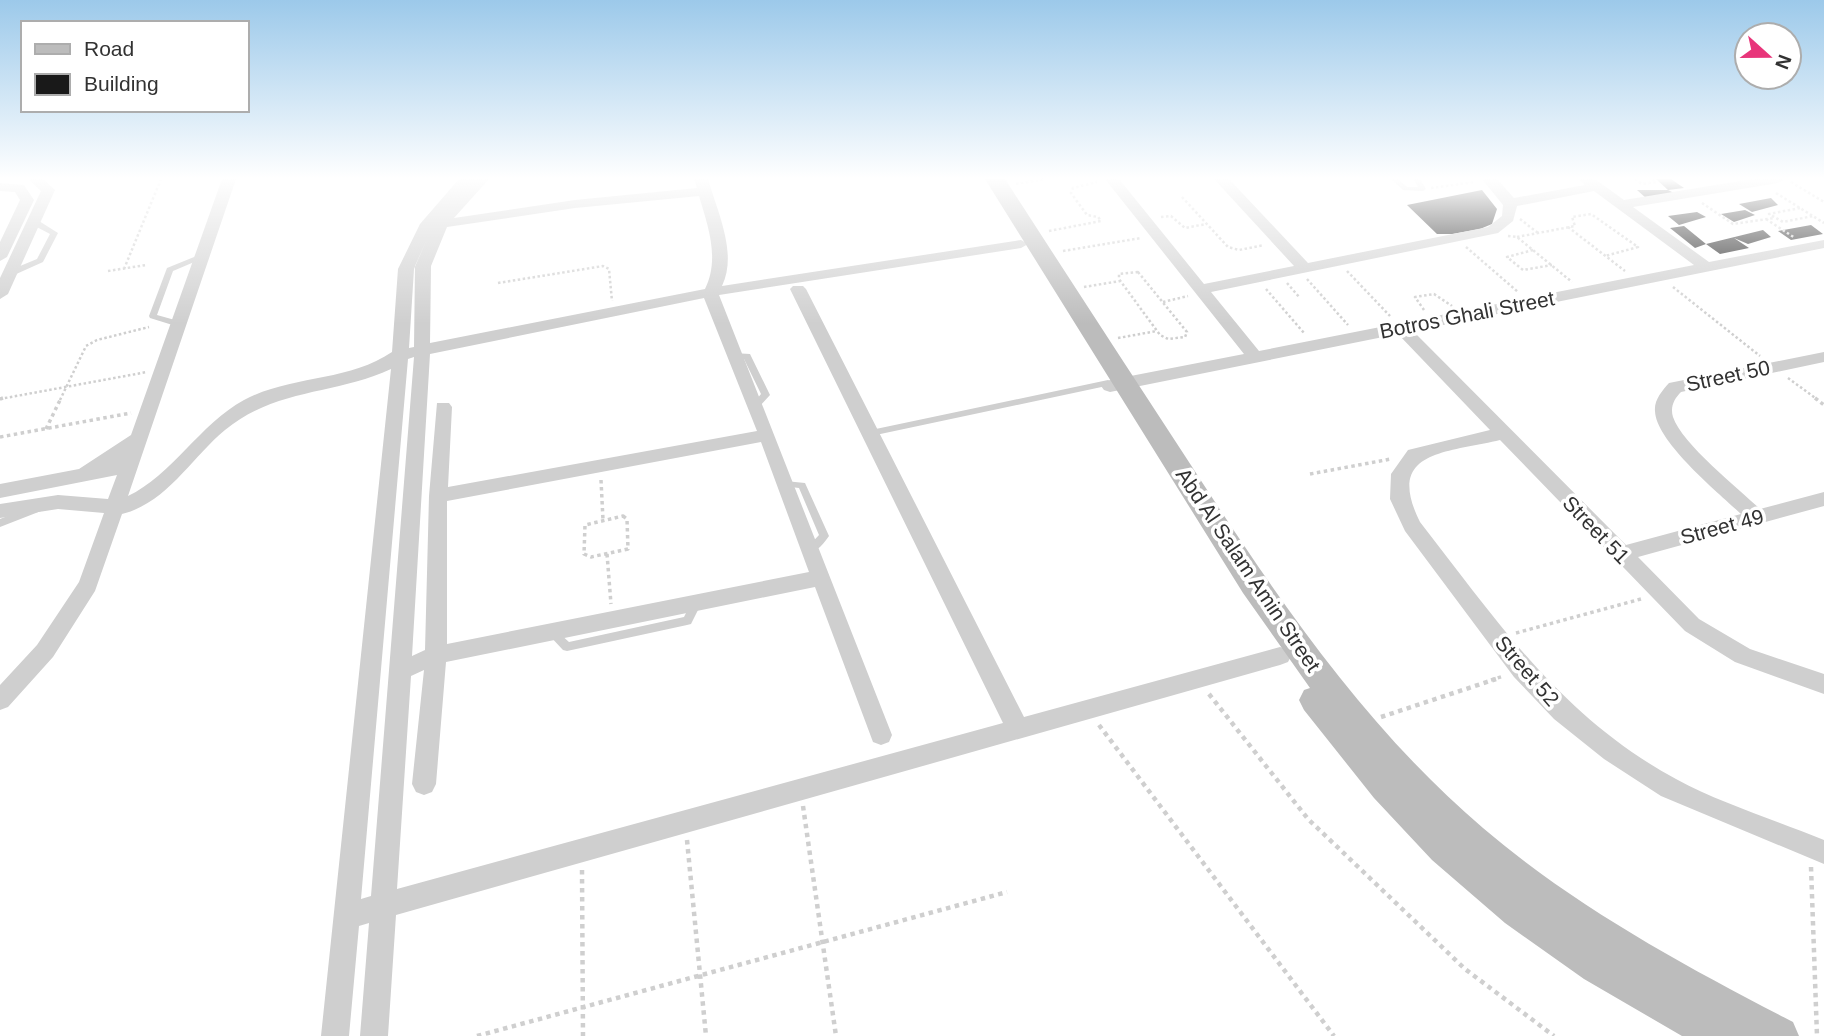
<svg xmlns="http://www.w3.org/2000/svg" width="1824" height="1036" font-family="Arial,sans-serif">
<style>
.building{fill:#191919}
.lines{fill:none;stroke-linecap:round;stroke-linejoin:round}
.path-far2{stroke:#cfcfcf;stroke-width:2.5;stroke-dasharray:2.5 2.5;stroke-linecap:butt}
.path-far1{stroke:#cfcfcf;stroke-width:3.5;stroke-dasharray:3.5 3.5;stroke-linecap:butt}
.path{stroke:#cfcfcf;stroke-width:4.5;stroke-dasharray:4.5 4.5;stroke-linecap:butt}
.lane{fill:#cfcfcf;fill-rule:evenodd}
.street{fill:#cfcfcf;fill-rule:evenodd}
.secondary{fill:#bcbcbc;fill-rule:evenodd}
.labels{text-anchor:middle;stroke-width:7;stroke-linejoin:round;paint-order:stroke}
.street-label{font-size:21px;fill:#323232;stroke:#fff}
</style>
<rect width="100%" height="100%" fill="#fff"/>
<path class="building" d="M1656,179h15l13,9 -16,2 8,4 -30,4 -9,-8h31z
M1482,190l15,19 -5,15 -12,5 -28,5h-15l-30,-29z
M1771,198l7,7 -26,7 -13,-8z
M1745,210l10,5 -21,7 -13,-8z
M1697,212l9,5 -27,8 -11,-9z
M1811,225l12,9 -32,6 -13,-9z
M1684,226l22,18 57,-14 8,7 -23,7 -14,-6 15,10 -29,6 -14,-10 -11,4 -25,-20z"/>
<g class="lines">
<path class="path-far2" d="M1635,179l7,5 14,-2 -3,-3
M1791,182l33,20
M1016,184l28,-5
M1431,188l44,-6
M1776,193l48,30
M1182,197l46,50 11,3 25,-5
M1702,203l31,21 41,-6
M1800,208l-31,6 14,8 30,-6
M1161,217l10,-1 14,12 21,-4
M1520,219l18,14
M1766,219l29,19
M1568,227l57,44
M1049,231l52,-10 -3,-4 -11,-2 -16,-22 2,-5 24,-6
M1508,236l9,1 55,45
M1517,237l58,-11 -3,-9 19,-3 47,33 -33,9
M1466,247l52,45
M1533,250l-26,7 16,13 29,-5
M1063,251l78,-13
M124,269l37,-90
M108,271l38,-6
M1347,271l43,45
M1138,272l49,60 -2,5 -17,2 -8,-4 -41,-56v-5z
M1307,279l41,46
M498,283l105,-17 6,3 3,32
M1287,283l13,15
M1084,287l36,-6
M1673,287l87,69
M1266,289l38,44
M1163,302l25,-6
M1424,310l-9,-13 19,-3 18,12
M1118,338l39,-7
M1788,378l30,22
M0,399l147,-27
M60,400l26,-54 11,-6 52,-13"/>
<path class="path-far1" d="M1815,398l9,7
M0,399l3,-1
M46,429l15,-31
M0,437l131,-24
M1310,474l81,-15
M601,480l2,40
M623,516l4,3 1,30 -37,8 -7,-3 1,-29z
M607,554l4,50
M1516,633l125,-34
M1491,680l13,-4"/>
<path class="path" d="M1209,694l99,125 157,150 89,67
M1381,717l115,-38
M1099,725l235,311
M803,806l33,230
M687,840l19,196
M1811,867l6,169
M582,870l1,166
M477,1036l530,-144"/>
<path class="lane" d="M1391,179h7l9,8h11l-5,-8h7l6,10 -3,2 -20,-1z
M33,221h6l19,12 -15,29 -29,13h-6v-4l29,-12 13,-25 -17,-9z
M199,255h6l1,2 -33,14 -16,44 25,7v4l-3,1 -29,-9 -1,-2 18,-48z
M733,353l17,1 20,41 -11,12 -3,1 -4,-3 9,-11 -17,-35 -14,-1 -1,-2 1,-2z
M1108,380l3,1 1,2 -1,2 -240,51 -4,-3 4,-3z
M785,481l20,2 24,53c-5,7 -13,18 -21,16l-2,-3 13,-14 -20,-47 -17,-2 -2,-2 2,-2z
M38,504l3,1 2,3 -2,3 -41,16v-8z
M696,600l4,1 1,3 -10,20 -4,1 -120,26 -4,-1 -15,-16 1,-3c8,-3 14,6 20,11l115,-25 8,-16z"/>
<path class="street" d="M28,179h15l12,11 -47,104 -8,5v-21l41,-87z
M222,179h14l-108,317c43,-20 72,-72 116,-96 47,-25 104,-18 148,-48l6,-83 22,-45 39,-45h15l-5,6 5,-6h15l-35,39 121,-18 122,-12 -3,-9h14c9,32 30,74 14,107l299,-46 7,4 -7,4 -302,47 173,440 -3,7 -8,3 -8,-3 -58,-155 -369,75 -10,122 -4,8 -8,3 -8,-3 -4,-8 12,-114 -13,6 -14,213 606,-166 -213,-434 3,-3h10l3,3 218,428 256,-70 8,3 3,6 -3,6 -8,3 -884,250 -8,121h-28l9,-113 -10,3 -10,110h-28l70,-667c-56,26 -115,19 -166,61 -33,27 -58,73 -103,84l-27,77 -42,66 -45,50 -8,3v-25l37,-40 42,-63 25,-69 -46,-4 -58,9v-14l58,-9 50,4 9,-24 -117,23v-14l79,-15 52,-34zM699,196c9,30 21,63 6,93l-275,54 1,-77 16,-39 128,-19zM427,239l-12,27 -1,81 -5,1 5,-79zM704,298l53,133 -309,56 4,-80 -3,-4h-12l-8,93 -4,154 -13,6 18,-302zM414,357l-43,539 -10,3 47,-540zM761,442l48,130 -362,72v-143z
M1105,179h14l85,105 90,-18 -80,-87h15l79,84 180,-36 14,-11 1,-11 -21,-26h15l17,19 71,-13 -6,-6h16l29,21 128,-21h33l-7,4 -145,24 76,55 115,-22v8l-411,83 213,214 115,-31c-22,-21 -85,-72 -86,-103 -1,-11 7,-20 14,-28l155,-31v10l-143,30c-7,7 -11,15 -8,25 9,27 65,71 87,92l64,-17v14l-186,51 61,62 51,30 74,25v20l-89,-32 -50,-31 -185,-191c-53,13 -116,10 -80,82 78,100 141,195 256,257 46,25 100,41 148,61v24l-163,-68 -57,-37 -50,-40 -40,-42 -109,-146 -15,-32 1,-25 17,-24 82,-20 -92,-96 -288,58 -6,-2 -3,-4 9,-6 134,-26zM1594,191l100,74 -435,86 -48,-59 287,-59 15,-12 4,-15z
M0,183l24,2 10,15 -27,57 -7,4v-19l20,-42 -5,-8 -15,-1z"/>
<path class="secondary" d="M985,179h20c60,93 120,185 180,277 87,134 176,268 298,372 94,80 202,138 310,194l6,14h-117l-98,-57 -79,-56 -73,-63 -58,-62 -70,-88 -5,-10 5,-10 6,-2 -67,-95z"/>
</g>
<linearGradient id="sky" x2="0" y2="1"><stop stop-color="#9cc9ea"/><stop offset="0.55" stop-color="#fff"/><stop offset="1" stop-color="#fff" stop-opacity="0"/></linearGradient>
<rect width="1824" height="324" fill="url(#sky)"/>
<g class="labels">
<g class="street-label">
<text transform="translate(1467 315) rotate(-11)" y="7">Botros Ghali Street</text>
<text transform="translate(1728 376) rotate(-12)" y="7">Street 50</text>
<text transform="translate(1722 527) rotate(-15)" y="7">Street 49</text>
<text transform="translate(1596 530) rotate(46)" y="7">Street 51</text>
<text transform="translate(1248 570) rotate(56)" y="7">Abd Al Salam Amin Street</text>
<text transform="translate(1527 671) rotate(49)" y="7">Street 52</text>
</g>
</g>
<rect x="21" y="21" width="228" height="91" fill="#ffffff" stroke="#adadad" stroke-width="2"/>
<rect x="35" y="44" width="35" height="10" fill="#bcbcbc" stroke="#adadad" stroke-width="2"/>
<text x="84" y="56" font-size="21" fill="#323232">Road</text>
<rect x="35" y="74" width="35" height="21" fill="#191919" stroke="#adadad" stroke-width="2"/>
<text x="84" y="91" font-size="21" fill="#323232">Building</text>
<g transform="translate(1768 56) rotate(111)"><circle r="33" fill="#ffffff" stroke="#adadad" stroke-width="2"/>
<path d="M0-5L12 26L0 18L-12 26Z" fill="#e8357a"/>
<text y="-10" font-size="19" font-weight="bold" text-anchor="middle" fill="#323232">N</text>
</g>
</svg>
